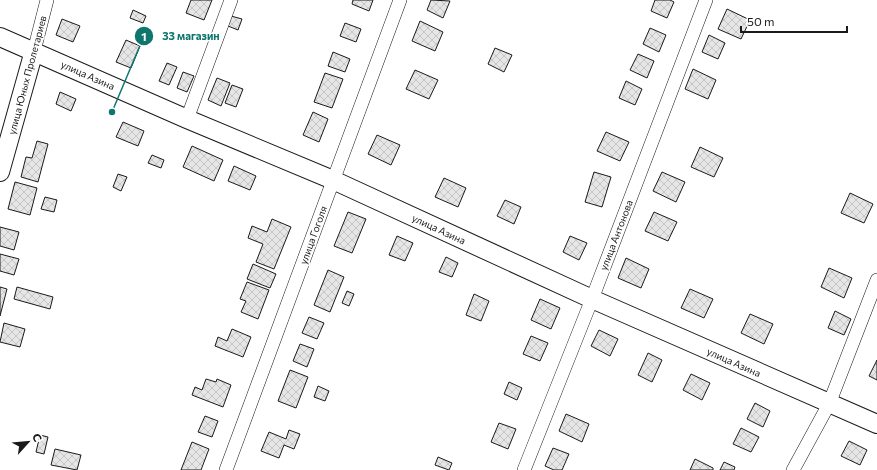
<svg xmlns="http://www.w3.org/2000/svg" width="877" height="470" font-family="Commissioner,sans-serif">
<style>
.building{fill:url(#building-cross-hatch);stroke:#1a1a1a}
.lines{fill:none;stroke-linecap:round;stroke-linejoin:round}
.minor-casing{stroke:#1a1a1a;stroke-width:14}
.secondary-casing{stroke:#1a1a1a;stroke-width:20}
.minor{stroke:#fff;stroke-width:13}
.secondary{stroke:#fff;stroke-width:18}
.labels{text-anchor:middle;stroke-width:3;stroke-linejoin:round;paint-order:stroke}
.street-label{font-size:10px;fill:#1a1a1a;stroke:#fff}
.leader{fill:none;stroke:#0f766e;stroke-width:1.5}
.callout-dot{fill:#0f766e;stroke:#fff;stroke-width:1.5}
.mark-label{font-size:12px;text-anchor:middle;font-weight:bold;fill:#fff}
.callout-label{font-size:11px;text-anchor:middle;font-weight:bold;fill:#0f766e;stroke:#fff;stroke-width:3;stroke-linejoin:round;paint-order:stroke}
</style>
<defs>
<pattern id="building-cross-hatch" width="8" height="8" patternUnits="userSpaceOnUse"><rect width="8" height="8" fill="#e6e6e6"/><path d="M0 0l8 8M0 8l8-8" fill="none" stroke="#c5c5c5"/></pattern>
</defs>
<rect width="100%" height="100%" fill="#fff"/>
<path class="building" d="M191,0h21l-8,20 -18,-7z
M353,0h20l-4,11 -17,-7z
M431,0l19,1 -7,17 -16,-8z
M655,0h15l4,2 -7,16 -16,-7z
M727,9l23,11 -9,19 -23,-10z
M133,10l13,6 -3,7 -13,-5z
M231,16l11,3 -4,11 -10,-4z
M62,19l18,7 -7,16 -17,-7z
M420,21l23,11 -8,19 -23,-10z
M345,23l16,6 -5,13 -16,-6z
M650,28l16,7 -7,17 -16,-8z
M709,35l16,8 -7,16 -16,-7z
M126,40l14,6 -9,22 -15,-6z
M495,48l17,7 -8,17 -16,-8z
M333,52l17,7 -5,13 -17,-6z
M638,54l16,7 -7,17 -17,-8z
M167,63l10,4 -8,18 -10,-4z
M693,69l23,11 -8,19 -23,-10z
M415,70l23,10 -9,19 -23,-10z
M183,72l11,4 -7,16 -10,-4z
M325,73l18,6 -11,29 -18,-6z
M217,78l13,5 -9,23 -13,-6z
M626,81l16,8 -7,16 -16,-7z
M232,85l11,4 -7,18 -11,-4z
M60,92l16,7 -5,12 -15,-7z
M313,112l15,7 -9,23 -16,-7z
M123,122l21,9 -6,15 -22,-9z
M606,132l23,10 -9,19 -23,-10z
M377,135l23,10 -9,20 -23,-11z
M37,141l11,3 -10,38 -17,-5 5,-20 6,1z
M192,146l31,14 -9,21 -31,-14z
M700,147l23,11 -9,19 -23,-10z
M152,155l12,5 -3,8 -13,-5z
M234,166l22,10 -6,14 -22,-9z
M594,172l17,5 -9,30 -17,-5z
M662,172l23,10 -9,20 -23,-11z
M118,174l9,3 -6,14 -8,-4z
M444,178l22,10 -8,19 -23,-10z
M15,182l22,6 -7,27 -22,-6z
M850,193l23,11 -9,19 -23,-10z
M45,197l12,3 -3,12 -13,-3z
M505,200l16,7 -7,17 -17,-8z
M348,212l18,7 -14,34 -18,-7z
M654,212l23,10 -9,19 -23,-10z
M272,219l19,8 -17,42 -18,-7 7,-18 -15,-6 4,-12 15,6z
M0,227l19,5 -5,18 -14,-4z
M397,236l16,7 -8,18 -16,-6z
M570,236l17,7 -8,17 -16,-8z
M0,254l19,5 -5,16 -14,-4z
M446,257l12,6 -6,14 -13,-5z
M626,258l23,11 -8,19 -23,-10z
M253,264l23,10 -6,14 -23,-9z
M829,268l23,10 -8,20 -23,-11z
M328,270l16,7 -14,35 -16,-7z
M247,282l22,8 -11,29 -17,-7 5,-11 -6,-2z
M0,287l7,2 -7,27z
M17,287l36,10 -3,12 -36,-10z
M690,289l23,10 -9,19 -23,-10z
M347,291l7,3 -5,12 -7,-3z
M474,294l15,7 -8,20 -15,-6z
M540,299l20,9 -9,21 -20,-9z
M835,311l16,8 -7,16 -16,-7z
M750,314l23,10 -9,20 -23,-11z
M309,317l15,6 -7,16 -15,-6z
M4,323l21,6 -5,18 -20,-5z
M232,329l19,8 -8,20 -28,-11 3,-9 9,4z
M599,330l19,9 -8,17 -19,-10z
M531,336l17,7 -8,18 -17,-7z
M300,344l14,5 -7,18 -14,-6z
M648,353l14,7 -10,22 -14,-7z
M877,360v20l-8,-4z
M290,370l18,7 -12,31 -18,-7z
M691,374l19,9 -8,17 -19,-10z
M206,379l10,3 1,-3 14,6 -8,22 -31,-12 3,-8 7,3z
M509,382l13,6 -5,12 -13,-6z
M318,386l11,5 -4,10 -11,-4z
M755,403l15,8 -7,16 -16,-8z
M566,414l23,10 -7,18 -23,-11z
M205,416l13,5 -6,16 -14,-5z
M499,423l17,6 -8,20 -17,-7z
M741,428l18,9 -8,15 -18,-8z
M289,430l11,4 -6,15 -10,-4 -5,13 -18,-7 8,-19 17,7z
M40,435l8,2 -4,17 -8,-2z
M849,441l18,9 -7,15 -19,-9z
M192,442l17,7 -8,21h-20z
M553,448l16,6 -7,16h-8l-9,-4z
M55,449l26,6 -4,15 -26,-5z
M438,457l14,6 -3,7 -14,-5z
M695,459l18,9v2h-23z
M724,462l11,5 -1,3h-14z"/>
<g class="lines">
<g class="minor-casing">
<path id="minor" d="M34,51l13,-51
M187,119l44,-119
M226,470l174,-470
M524,470l68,-171 114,-299
M793,470l36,-66 48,-124"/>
</g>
<g class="secondary-casing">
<path id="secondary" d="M0,37l187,82 146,61 259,119 285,125
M0,172l34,-121"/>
</g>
<use href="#minor" class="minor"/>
<use href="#secondary" class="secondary"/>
</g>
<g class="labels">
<g class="street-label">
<text transform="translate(27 75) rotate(-75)" y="4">улица Юных Пролетариев</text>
<text transform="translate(88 75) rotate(24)" y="4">улица Азина</text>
<text transform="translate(439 229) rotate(25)" y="4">улица Азина</text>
<text transform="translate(313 235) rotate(-70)" y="4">улица Гоголя</text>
<text transform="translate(616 235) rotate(-69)" y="4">улица Антонова</text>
<text transform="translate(734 362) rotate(24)" y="4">улица Азина</text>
</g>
</g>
<path class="leader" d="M112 112L144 36"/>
<g class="callout-dot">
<circle cx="112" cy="112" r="4"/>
<circle cx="144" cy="36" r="10"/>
</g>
<g class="mark-label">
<text x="144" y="41">1</text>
</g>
<g class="callout-label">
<text x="191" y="40">33 магазин</text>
</g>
<g transform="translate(28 442) rotate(63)" stroke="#ffffff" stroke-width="3" paint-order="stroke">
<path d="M0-3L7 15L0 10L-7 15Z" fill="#1a1a1a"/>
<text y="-6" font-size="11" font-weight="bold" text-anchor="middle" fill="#1a1a1a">С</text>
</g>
<path d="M741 26v6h106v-6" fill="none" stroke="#1a1a1a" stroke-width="2"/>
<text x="747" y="26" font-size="12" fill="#1a1a1a" stroke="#ffffff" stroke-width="3" paint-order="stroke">50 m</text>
</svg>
